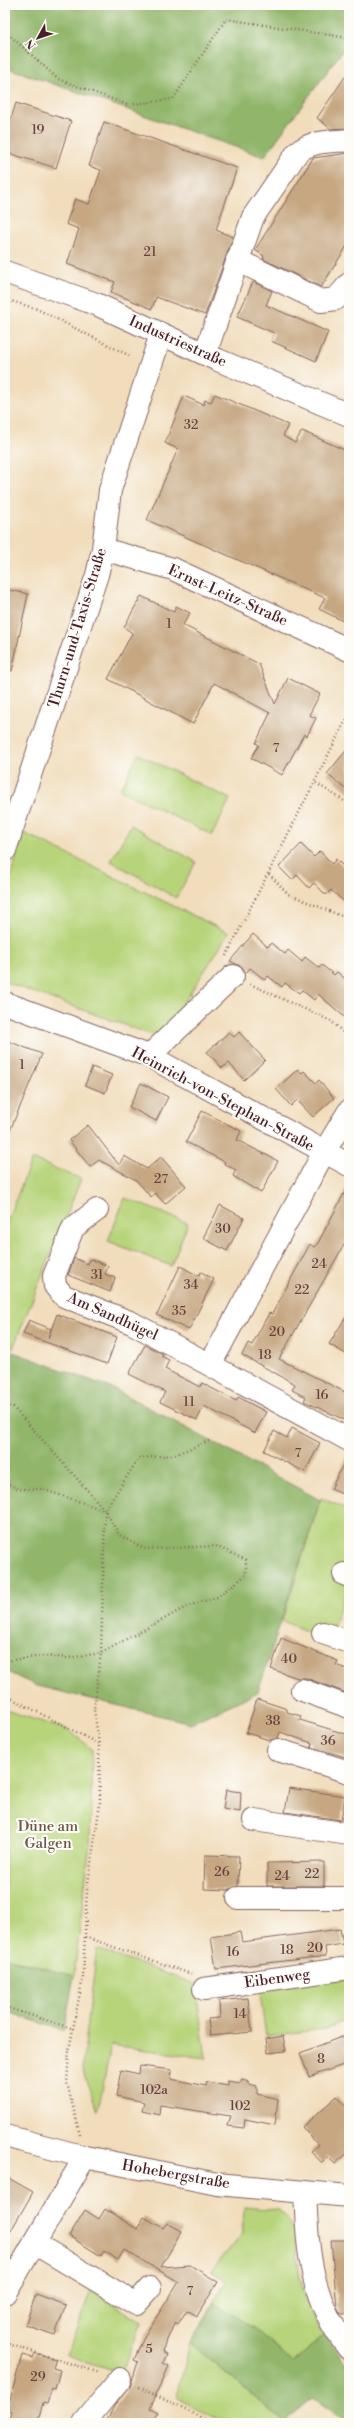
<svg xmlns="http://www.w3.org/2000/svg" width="354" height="2428" font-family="'Libre Bodoni',serif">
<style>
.green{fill:#b7d47a;stroke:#807a52}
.forest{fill:#91b66a;stroke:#6e6a4a}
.building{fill:#c6a782}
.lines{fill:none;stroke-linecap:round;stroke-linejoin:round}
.minor-casing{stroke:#84625e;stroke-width:24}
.path{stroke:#84625e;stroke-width:2.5;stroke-dasharray:1 3;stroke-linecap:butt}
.minor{stroke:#fff;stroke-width:22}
.labels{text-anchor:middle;stroke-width:4;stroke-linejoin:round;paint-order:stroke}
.number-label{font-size:13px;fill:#694141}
.street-label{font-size:15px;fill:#4a1f2b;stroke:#fdfcf7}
.park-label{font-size:15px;fill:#6b5543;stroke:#fdfcf7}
</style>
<rect width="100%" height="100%" fill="#fdfcf7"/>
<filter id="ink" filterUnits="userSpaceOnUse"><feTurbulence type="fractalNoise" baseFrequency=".025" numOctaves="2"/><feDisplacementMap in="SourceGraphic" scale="8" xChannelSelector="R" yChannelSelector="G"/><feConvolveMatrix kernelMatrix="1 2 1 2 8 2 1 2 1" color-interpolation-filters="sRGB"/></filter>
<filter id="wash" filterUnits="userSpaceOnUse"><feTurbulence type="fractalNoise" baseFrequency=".012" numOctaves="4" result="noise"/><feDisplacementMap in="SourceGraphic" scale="16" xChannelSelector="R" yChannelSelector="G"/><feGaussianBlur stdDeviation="0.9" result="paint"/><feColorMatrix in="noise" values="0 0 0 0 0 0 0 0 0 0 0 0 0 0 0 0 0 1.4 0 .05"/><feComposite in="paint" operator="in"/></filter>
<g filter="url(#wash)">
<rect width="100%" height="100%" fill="#f1ddbc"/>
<path class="green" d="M138,754l92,45 -18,36 -92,-45z
M131,825l65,37 -20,36 -65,-37z
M24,833l205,100 -68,105 -156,-56v-87z
M32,1159l49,20 -68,169 -8,-4v-118z
M125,1198l63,25 -17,43 -63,-25z
M321,1498l28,12v74l-18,48 -15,3 -34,-14z
M5,1710l63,20 24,19 -2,94 -16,133 -69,-18z
M97,1949l98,35 11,74 -95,-13 -13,66 -16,-41z
M349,1978v41l-24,10 -59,7 -7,-49z
M244,2207l35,3 15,19 6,49 7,25 17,32 -31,28 -37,-33 -42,-27 12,-22 -15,-10 32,-38z
M91,2290l50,32 -20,51 -54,-18z
M190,2343l95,80h-60l-48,-26z"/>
<path class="forest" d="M5,5h344v37l-85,115 -259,-90z
M5,1349l109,40 206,111 -62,192 -67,31 -154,-37 -32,-15z
M5,1958l69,18 -10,55 -59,-20z
M214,2303l42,27 37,33 31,-28 25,32v56l-36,-25 -29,24 -94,-79z"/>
<g id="blocks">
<path class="building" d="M349,71v57l-18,1 -14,-11z
M16,103l55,18 -15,47 -51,-16v-15z
M104,122l133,46 -21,62 17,7 -28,78 -49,-18 -4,12 -41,-17 4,-10 -48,-18 12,-35 -13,-5 9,-25 14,5 12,-34 -12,-4z
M349,153v90l-28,44 -58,-28 1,-3 -9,-6 58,-92z
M253,282l19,9 -6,14 62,27 -12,29 -45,-20 3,-8 -37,-16z
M215,394l73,31 -5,11 12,7 7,-12 47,21v172l-30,-15 6,-11 -178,-78 31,-71 -13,-6 19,-47 20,9 1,-5 6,2z
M5,589l23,5 -16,77 -7,-1z
M141,596l33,16 2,-6 14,7 -7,12 76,39 16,40 13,-26 32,16 -11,21 7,3 -9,18 -3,-2 -22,41 -31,-17 8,-13 -3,-2 14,-30 -56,-30 -21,41 -85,-45 24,-46 -8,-6z
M349,747v45l-22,-18z
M301,844l13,13 6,-6 12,13 4,-5 13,13v34l-18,-16 -5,5 -12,-12 -5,5 -12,-13 -5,5 -13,-13z
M253,934l15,13 3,-4 14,11 3,-4 14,12 3,-5 14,11 3,-3 12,10 3,-3 12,10v39l-31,-27 -4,6 -12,-10 -3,3 -14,-10 -3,4 -14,-11 -3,4 -15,-12 -4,5 -4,-6 -12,-6z
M229,1032l5,5 5,-5 26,28 -21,20 -15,-17 -7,5 -15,-16z
M5,1040l37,14 -36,86h-1z
M92,1067l20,8 -7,18 -20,-8z
M298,1069l4,4 2,-2 12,12 3,-3 15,18 -21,19 -16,-17 -6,6 -15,-17z
M141,1083l27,14 -12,24 -27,-14z
M202,1111l39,20 -4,9 41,21 -17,32 -28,-17 3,-6 -12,-6 1,-2 -39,-20z
M88,1125l31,40 5,-9 23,13 14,-12 25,29 -21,18 -10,-11 -4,4 -15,-17 -37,-20 -9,7 -21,-27z
M349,1184v52l-70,123 70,35v28l-45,-21 2,-4 -14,-7 3,-6 -53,-29 6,-12 4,2 17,-32 3,1 38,-70 4,3 4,-4z
M220,1205l24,13 -17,33 -24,-13z
M74,1258l14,6 2,-5 18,7 -3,8 10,4 -5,14 -42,-17z
M180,1266l19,10 2,-4 13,7 -25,51 -32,-15z
M349,1312v44l-20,-12z
M57,1314l60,23 -10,27 -84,-30 6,-14 22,9 -3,9z
M145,1345l18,9 -2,2 8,4 -4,9 35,18 2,-4 34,18 2,-4 28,15 -11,21 -51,-27 -7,14 -37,-18 5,-10 -36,-18z
M292,1428l28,15 -15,29 -41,-21 10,-20 13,7z
M349,1452v45l-18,-8z
M281,1638l57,23 -2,4 13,5v24l-43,-16h-8l-27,-9z
M257,1699l30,10v3l14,4 -1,4 49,15v23l-38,-11 1,-4 -32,-11 -2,6 -8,2 -24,-7z
M289,1788l56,8 -4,24 -56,-8z
M226,1790l15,2 -1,20 -17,-3z
M205,1855l34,1 -1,30 -10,4 -24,-1z
M324,1862v24h-57v-23z
M340,1929l3,15 -18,3 1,9 -110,13 -5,-32 29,-5 2,10z
M248,1998l4,34 -42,4 -2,-17 12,-1 -1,-17z
M349,2034v29l-40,14 -9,-24z
M283,2036l3,15 -18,2 -2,-14z
M140,2066l32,4 -1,9 35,7 1,-4 21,4v-5l12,2 2,-4 7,2v3l8,2v8l21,5 -3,26 -30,-6 -1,9 -17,-2 3,-10 -70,-11 -1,10 -17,-4 2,-9 -28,-6 5,-26 18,4z
M337,2096l12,14v42l-14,12 -7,-7 -6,6 -11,-12 7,-6 -16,-18z
M5,2176l28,16 -28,49z
M105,2209l32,20 7,-12 19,11 4,-5 15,8 -21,36 29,-2 28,17 -21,34 -10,-6 -9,14 -3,-2 -13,29 5,3 -4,9 6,3 -19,42 8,4 -7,11h-46l11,-20 14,-16 8,-25 -4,-2 11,-25 34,-53 -55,-32 -6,10 -14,-9 -3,5 -32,-20 16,-26 14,9z
M331,2240h18v74h-8l-4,-7z
M36,2294l30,11 -11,30 -30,-10z
M35,2353l21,6 -3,9 7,2 -5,19 -3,-1 -5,16 -4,-1 -6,20h-29l3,-11 -4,-1 15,-56 11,3z"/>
</g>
</g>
<g filter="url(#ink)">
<use href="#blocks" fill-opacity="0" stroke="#84625e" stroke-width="1"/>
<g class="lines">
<g class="minor-casing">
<path id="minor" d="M237,260l84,41 15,-2 13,-15
M5,272l91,32 122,56 131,55
M205,354l48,-137 44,-64c15,-13 33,-11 52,-13
M103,549l70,20 176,81
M5,850l92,-275 6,-26 7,-59 51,-156
M5,1003l144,53 200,109
M149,1056l84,-80
M349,1111l-25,41 -114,213 139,75
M97,1210l-24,18 -19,48 1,10 9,10 68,27 78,42
M344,1574l5,2
M323,1633l26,9
M302,1690l47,17
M278,1750l71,22
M254,1820l95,14
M238,1898h111
M204,1989l145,-21
M5,2136l80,21 132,27 132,12
M305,2193c3,60 5,107 44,156
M34,2243l102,61 14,-16
M5,2293l80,-136
M84,2423l36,-44"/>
</g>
<path class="path" d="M5,31l53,48 70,26 45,-6 53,-80 123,19
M5,299l32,10 95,48
M316,783l33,21
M269,874l19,20 61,25
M226,956l123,-242
M250,984l81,37 18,17
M5,1405l8,2 92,103 14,25 25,14 72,-3 30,14v15l-29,22 -29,9 -87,47 -33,5 -26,-2 -37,5
M5,1484l15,5h22l62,21
M5,1695l94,49
M85,1937l106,37
M5,2007l69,22
M80,2135l-13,-52 2,-33 14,-73 4,-87 13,-86 -1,-60 -5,-35 7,-56 4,-143 34,-52 35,-3 37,-15
M5,2343l95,30
M138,2387l74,36"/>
<use href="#minor" class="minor"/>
</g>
</g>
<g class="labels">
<g class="number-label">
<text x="38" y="134">19</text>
<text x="150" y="256">21</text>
<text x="191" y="429">32</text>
<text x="169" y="628">1</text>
<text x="276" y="752">7</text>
<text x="22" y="1069">1</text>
<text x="161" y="1183">27</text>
<text x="223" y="1233">30</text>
<text x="319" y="1268">24</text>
<text x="97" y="1279">31</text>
<text x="191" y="1289">34</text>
<text x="302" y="1294">22</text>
<text x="179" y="1315">35</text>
<text x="277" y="1336">20</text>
<text x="265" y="1359">18</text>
<text x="322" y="1399">16</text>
<text x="189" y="1406">11</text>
<text x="298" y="1457">7</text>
<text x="289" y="1663">40</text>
<text x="273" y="1725">38</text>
<text x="328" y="1745">36</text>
<text x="222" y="1876">26</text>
<text x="312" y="1878">22</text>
<text x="282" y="1880">24</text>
<text x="315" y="1952">20</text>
<text x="287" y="1954">18</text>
<text x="233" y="1956">16</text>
<text x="240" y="2018">14</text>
<text x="321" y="2063">8</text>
<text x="154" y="2094">102a</text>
<text x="240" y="2110">102</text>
<text x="190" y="2295">7</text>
<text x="149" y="2353">5</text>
<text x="38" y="2381">29</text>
</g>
<g class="street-label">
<text transform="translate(178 341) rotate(24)" y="5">Industriestraße</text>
<text transform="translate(228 595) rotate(24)" y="5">Ernst-Leitz-Straße</text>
<text transform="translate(77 628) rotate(-73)" y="5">Thurn-und-Taxis-Straße</text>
<text transform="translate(223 1099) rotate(28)" y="5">Heinrich-von-Stephan-Straße</text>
<text transform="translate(113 1316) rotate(24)" y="5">Am Sandhügel</text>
<text transform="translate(277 1978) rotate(-8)" y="5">Eibenweg</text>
<text transform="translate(176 2174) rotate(10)" y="5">Hohebergstraße</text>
</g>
<g class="park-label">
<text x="48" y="1831">Düne am<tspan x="48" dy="17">Galgen</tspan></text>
</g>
</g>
<rect width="354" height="2428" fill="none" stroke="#fdfcf7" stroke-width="20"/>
<g transform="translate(38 38) rotate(230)" stroke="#fdfcf7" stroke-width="3" paint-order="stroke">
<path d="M0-3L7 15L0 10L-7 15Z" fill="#4a1f2b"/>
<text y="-6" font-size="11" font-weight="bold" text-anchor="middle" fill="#4a1f2b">N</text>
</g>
</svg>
